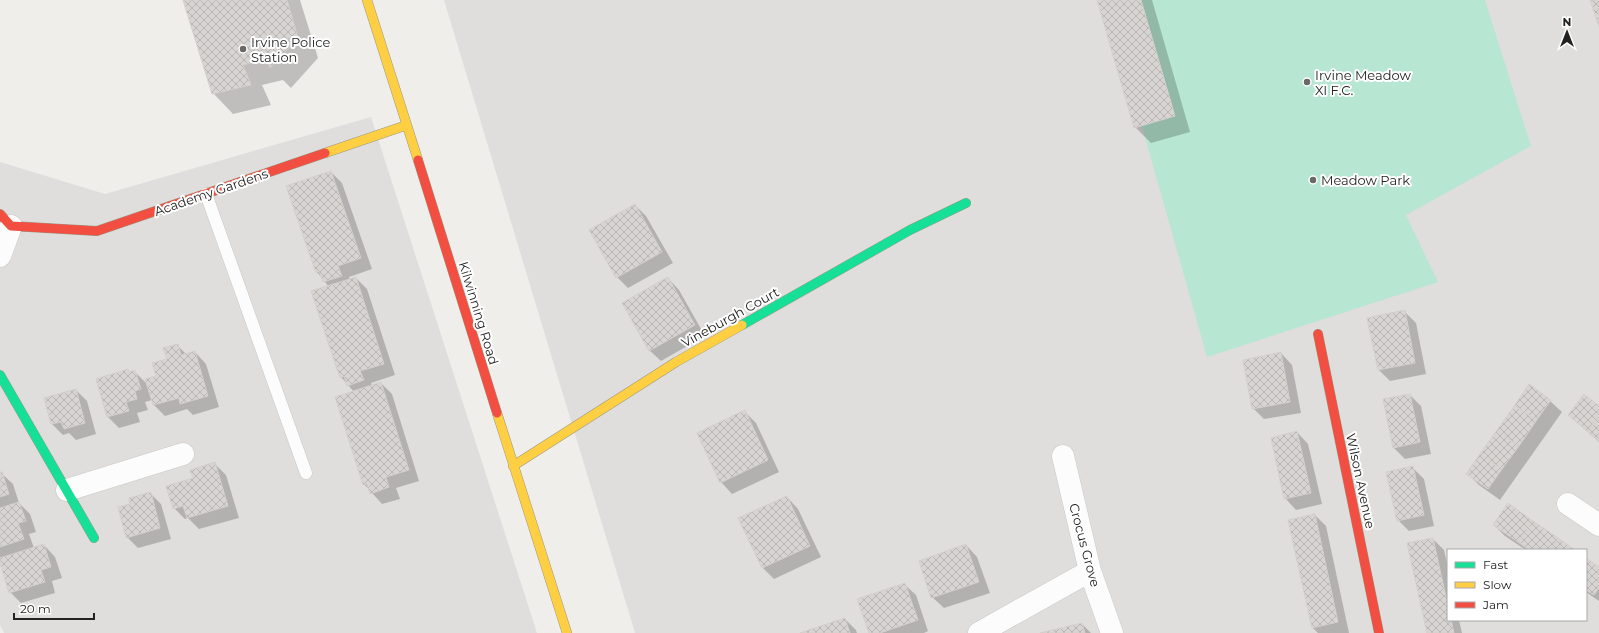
<svg xmlns="http://www.w3.org/2000/svg" width="1599" height="633" font-family="Montserrat,sans-serif">
<style>
.residential{fill:#dfdedc;fill-rule:evenodd}
.pitch{fill:#b7e6d2}
.shadow{fill:#0003}
.building{fill:url(#building-cross-hatch);stroke:#d3d0cc}
.lines{fill:none;stroke-linecap:round;stroke-linejoin:round}
.lane-casing{stroke:#c9c8c7;stroke-width:13}
.street-casing{stroke:#c9c8c7;stroke-width:23}
.fast-casing{stroke:#999a82;stroke-width:10}
.slow-casing{stroke:#999a82;stroke-width:10}
.jam-casing{stroke:#999a82;stroke-width:10}
.lane{stroke:#fdfcfc;stroke-width:12}
.street{stroke:#fdfcfc;stroke-width:22}
.fast{stroke:#16e098;stroke-width:9}
.slow{stroke:#ffcf43;stroke-width:9}
.jam{stroke:#f24e42;stroke-width:9}
.poi-dot{fill:#6a6968;stroke:#fff;stroke-width:1.5}
.labels{text-anchor:middle;stroke-width:4;stroke-linejoin:round;paint-order:stroke}
.poi-label{font-size:13px;fill:#222;stroke:#fff;text-anchor:start}
.street-label{font-size:13px;fill:#222;stroke:#fff}
</style>
<defs>
<pattern id="building-cross-hatch" width="8" height="8" patternUnits="userSpaceOnUse"><rect width="8" height="8" fill="#d7d4d2"/><path d="M0 0l8 8M0 8l8-8" fill="none" stroke="#b8b6b4"/></pattern>
</defs>
<rect width="100%" height="100%" fill="#f0eeeb"/>
<path class="residential" d="M444,0h1155v633h-964zM1448,550h138v70h-138z
M371,117l166,516h-533l-4,-8v-463l105,32z"/>
<path class="pitch" d="M1112,0h373l46,146 -125,69 32,67 -231,75 -66,-234z"/>
<path class="shadow" d="M184,0h116l18,58 -27,30 -8,-8 -21,5 9,20 -38,9 -20,-21z
M1098,0h54l38,132 -39,11 -16,-16z
M331,172l11,11 30,86 -23,8 1,3 6,-2 11,11 28,86 -24,8 1,3 9,-3 11,11 27,87 -23,7 4,11 -18,5 -18,-20 -10,-92 -13,-15 -12,-90 -12,-15z
M635,205l11,11 27,47 -45,25 -11,-11z
M668,278l11,12 26,46 -44,25 -12,-11z
M1405,312l11,11 10,51 -36,7 -11,-11 -10,-51z
M177,345l10,10 8,-3 11,12 13,43 -26,8 -6,-6 -22,7 -11,-11 -2,-5 -7,2 3,8 -11,3 3,9 -21,6 -11,-11 20,-47 3,3 4,-1 13,13 9,-9z
M1281,353l11,12 9,48 -37,6 -11,-11z
M76,390l11,11 9,33 -20,6 -7,-7 -6,2 -11,-11z
M1410,395l11,11 10,48 -26,5 -11,-11z
M1550,401l12,11 -62,88 -21,-15 -12,-12z
M1599,407v35l-30,-27z
M745,412l11,11 23,49 -47,22 -11,-12z
M1297,432l11,12 14,60 -26,6 -11,-12z
M215,464l11,11 13,43 -40,11 -11,-11 -3,1 -11,-11 20,-29z
M1413,468l11,11 10,47 -25,5 -11,-11z
M0,472l13,12 6,19 11,11 6,18 -7,2 5,14 10,-3 11,12 7,21 -10,3 3,12 -34,10 -11,-11 -10,-31z
M150,493l11,11 10,35 -33,9 -11,-11 4,-33z
M787,497l11,12 23,48 -47,22 -11,-11z
M1315,515l11,11 23,107h-31l-6,-6z
M1494,525l79,25h-47l-21,-14z
M1433,539l11,11 4,18v52h11l3,13h-34z
M966,545l11,12 13,36 -46,15 -12,-11z
M1586,559l13,9v33l-13,-9z
M904,584l12,11 12,36 -4,2h-54z
M845,619l11,11 1,3h-54z
M1082,624l9,9h-46z"/>
<path class="building" d="M183,0h104l11,38 -28,30 -4,-9 -23,6 8,20 -39,9z
M1097,0h44l34,116 -41,12z
M1590,0h9v27z
M331,171l30,87 -23,8 4,10 -19,6 -4,-11 -3,2 -30,-87z
M635,204l27,48 -46,26 -27,-48z
M356,277l28,87 -24,7 4,9 -17,6 -3,-10 -4,2 -29,-87z
M668,277l27,48 -46,26 -27,-48z
M1405,310l10,53 -37,7 -11,-52z
M178,344l3,11 14,-4 13,45 -28,8 -1,-6 -26,7 -8,-26 11,-3 -4,-13 15,-4 -4,-11z
M1281,352l9,50 -38,7 -9,-49z
M128,369l1,3 6,-2 6,19 -6,2 2,8 -11,3 3,9 -22,6 -11,-38z
M381,382l28,88 -23,7 3,10 -19,7 -3,-10 -4,1 -28,-88z
M1529,384l22,16 -15,21 -21,-16z
M76,389l9,34 -21,6 -3,-7 -10,2 -7,-26z
M1410,394l10,48 -27,6 -10,-49z
M1584,394l15,12v10l-12,15 -19,-16z
M1515,405l21,16 -17,25 -22,-16z
M745,410l23,50 -48,23 -23,-50z
M1599,416v25l-12,-10z
M1497,430l22,16 -17,23 -22,-15z
M1297,431l14,62 -27,6 -13,-61z
M1480,454l22,15 -14,20 -22,-15z
M215,462l13,44 -41,12 -4,-12 -10,3 -7,-23 27,-8 -3,-8z
M1413,466l11,49 -27,6 -11,-49z
M0,472h2l7,22 -9,3z
M151,492l9,36 -34,10 -8,-31 12,-3 -1,-6z
M787,496l23,50 -48,22 -24,-50z
M19,502l7,19 -8,2 6,16 -24,8v-39z
M1508,503l25,18 -15,21 -25,-17z
M1315,514l23,108 -26,6 -24,-108z
M1533,521l25,17 -8,12h-21l-11,-8z
M1433,538l15,68v14h3l3,13h-27l-20,-90z
M1558,538l17,12h-25z
M44,544l7,23 -10,3 4,12 -36,11 -9,-30v-5z
M966,544l13,38 -48,16 -12,-37z
M1586,558l13,9v21l-5,7 -8,-5z
M905,583l13,37 -38,13h-11l-12,-34z
M845,618l5,15h-50z
M1082,623l3,10h-45z"/>
<g class="lines">
<g class="lane-casing">
<path id="lane" d="M206,194l100,279"/>
</g>
<g class="street-casing">
<path id="street" d="M0,256l11,-30
M1063,456l27,115 22,62
M67,490l116,-36
M1568,504l31,21
M979,633l111,-62"/>
</g>
<g class="fast-casing">
<path id="fast" d="M742,325l168,-95 56,-27
M0,375l94,163"/>
</g>
<g class="slow-casing">
<path id="slow" d="M367,0l51,160
M325,153l82,-28
M497,413l70,220
M513,466l163,-104 66,-37"/>
</g>
<g class="jam-casing">
<path id="jam" d="M418,160l79,253
M0,214l11,12 86,5 228,-78
M1318,334l61,299"/>
</g>
<use href="#lane" class="lane"/>
<use href="#street" class="street"/>
<use href="#fast" class="fast"/>
<use href="#slow" class="slow"/>
<use href="#jam" class="jam"/>
</g>
<g class="poi-dot">
<circle cx="243" cy="49" r="4"/>
<circle cx="1307" cy="82" r="4"/>
<circle cx="1313" cy="180" r="4"/>
</g>
<g class="labels">
<g class="poi-label">
<text x="251" y="47">Irvine Police<tspan x="251" dy="15">Station</tspan></text>
<text x="1315" y="80">Irvine Meadow<tspan x="1315" dy="15">XI F.C.</tspan></text>
<text x="1321" y="185">Meadow Park</text>
</g>
<g class="street-label">
<text transform="translate(211 192) rotate(-19)" y="5">Academy Gardens</text>
<text transform="translate(479 313) rotate(73)" y="5">Kilwinning Road</text>
<text transform="translate(730 317) rotate(-29)" y="5">Vineburgh Court</text>
<text transform="translate(1361 481) rotate(78)" y="5">Wilson Avenue</text>
<text transform="translate(1085 545) rotate(75)" y="5">Crocus Grove</text>
</g>
</g>
<rect x="1447" y="549" width="140" height="72" fill="#ffffff" stroke="#a7a7a7"/>
<rect x="1455" y="562" width="20" height="6" fill="#16e098" stroke="#a7a7a7"/>
<text x="1483" y="569" font-size="12" fill="#222222">Fast</text>
<rect x="1455" y="582" width="20" height="6" fill="#ffcf43" stroke="#a7a7a7"/>
<text x="1483" y="589" font-size="12" fill="#222222">Slow</text>
<rect x="1455" y="602" width="20" height="6" fill="#f24e42" stroke="#a7a7a7"/>
<text x="1483" y="609" font-size="12" fill="#222222">Jam</text>
<g transform="translate(1567 32)" stroke="#ffffff" stroke-width="3" paint-order="stroke">
<path d="M0-3L7 15L0 10L-7 15Z" fill="#222222"/>
<text y="-6" font-size="11" font-weight="bold" text-anchor="middle" fill="#222222">N</text>
</g>
<path d="M14 613v6h80v-6" fill="none" stroke="#222222" stroke-width="2"/>
<text x="20" y="613" font-size="12" fill="#222222" stroke="#ffffff" stroke-width="3" paint-order="stroke">20 m</text>
</svg>
